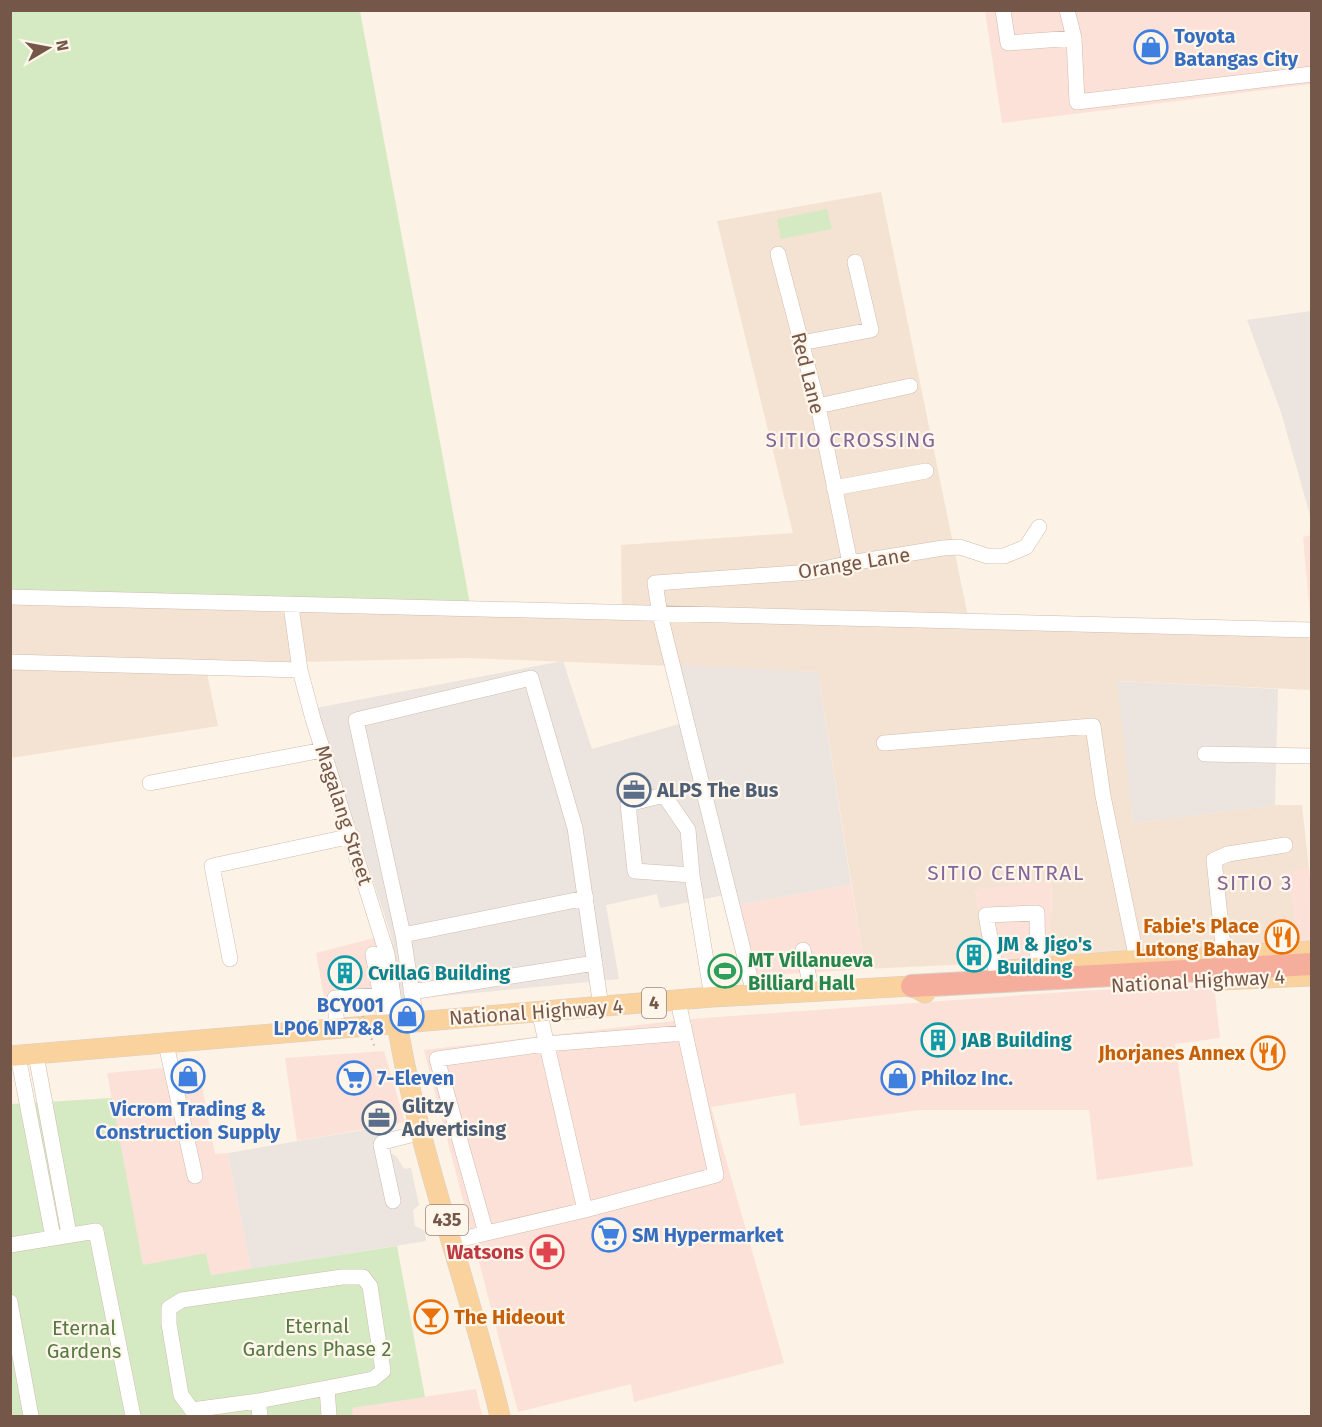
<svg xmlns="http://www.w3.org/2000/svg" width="1322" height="1427" font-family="'Fira Sans',sans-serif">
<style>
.residential{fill:#f4e3d3}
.commercial{fill:#fce1d8}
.industrial{fill:#ece4df}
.green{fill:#d5eac3}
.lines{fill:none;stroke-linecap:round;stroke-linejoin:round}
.minor-casing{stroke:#d0bbae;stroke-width:16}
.major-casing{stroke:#d8d0cc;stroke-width:21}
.highway-casing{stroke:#d8d0cc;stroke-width:24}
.minor{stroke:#fff;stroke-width:15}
.major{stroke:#fad29e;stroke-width:20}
.highway{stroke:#f6ae9c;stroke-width:22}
.path-bridge{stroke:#d6b29f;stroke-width:2;stroke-dasharray:1.5 4.5;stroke-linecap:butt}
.labels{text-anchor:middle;stroke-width:4.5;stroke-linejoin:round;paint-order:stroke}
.shield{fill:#fff6eb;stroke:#9e877a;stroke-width:1.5}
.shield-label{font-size:18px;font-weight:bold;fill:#75574a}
.shop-label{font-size:20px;font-weight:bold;fill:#366cbe;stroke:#fff6eb;text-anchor:start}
.street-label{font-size:20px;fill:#75574a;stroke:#fff6eb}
.service-label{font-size:20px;font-weight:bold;fill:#4e5e75;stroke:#fff6eb;text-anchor:start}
.food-label{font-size:20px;font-weight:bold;fill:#c56008;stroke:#fff6eb;text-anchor:end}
.culture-label{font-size:20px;font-weight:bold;fill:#0d838f;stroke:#fff6eb;text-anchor:start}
.leisure-label{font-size:20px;font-weight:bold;fill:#27864d;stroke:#fff6eb;text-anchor:start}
.health-label{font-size:20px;font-weight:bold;fill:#be3a42;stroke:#fff6eb;text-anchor:end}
.park-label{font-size:20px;fill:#567a42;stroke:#fff6eb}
.neighbourhood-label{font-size:21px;letter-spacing:1.5px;fill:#846698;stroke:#fff6eb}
</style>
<rect width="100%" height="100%" fill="#fcf2e5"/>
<path class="residential" d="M881,192l87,425 343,8v65l-193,-9 15,142 142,-18h27l9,83v57l-261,15 2,-78 -77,8 16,73 -126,6 -47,-297 -350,-14 -263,6 13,62 -207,32v-167l611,18 -1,-64 172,-12 -76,-312z"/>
<path class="commercial" d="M985,11h326v73l-309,39z
M1311,535v90l-8,-88z
M1309,869l2,76h-11l-14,-73z
M1052,882l-2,78 -59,3 -16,-74z
M851,884l14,85 -107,7 -21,-71z
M374,938l13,65 -61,5 -10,-55z
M1214,985l6,53 -45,6 18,122 -96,14 -8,-70h-170l-119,16 -5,-33 -84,14 73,256 -150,39 -3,-18 -113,28 -94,-362 267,-31 389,-28z
M384,1051l21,71 -108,19 -12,-83z
M198,1065l17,89 13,-1 23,116 -40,6 -5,-22 -63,13 -36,-193z
M476,1389l6,27h-129l-2,-8z"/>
<path class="industrial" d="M1311,311h1l-1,208 -30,-107 -34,-92z
M563,661l29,88 87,-25 45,171 -64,13 -3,-14 -51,11 13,74 -218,21 -10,-65 -75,-227z
M676,665l142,7 33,212 -114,21z
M1117,681l161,8 -3,116 -142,18z
M387,1126l4,27 6,4 7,12 7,-1 8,37 -6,5 2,16 10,5 1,10 -175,28 -23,-116z"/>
<path class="green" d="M11,11h349l110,593 -459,-13z
M827,209l5,20 -51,10 -4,-20z
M112,1098l31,167 63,-12 5,22 186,-29 28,151 -73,11 1,8h-342v-312z"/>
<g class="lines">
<g class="minor-casing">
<path id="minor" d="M1003,10l5,33 66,-5
M1067,10l7,28 3,64 235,-28
M778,254l40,152 32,157
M801,343l70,-13 -16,-68
M818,406l92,-20
M834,488l92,-17
M10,597l1302,33
M291,606l9,64 13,49 74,235 10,69
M10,662l290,8
M884,743l209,-17 10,70 34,164
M1205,754l107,2
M150,783l173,-33
M692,875l-57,-4 -7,-67 36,-9 24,35 4,45 20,122
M403,935l183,-37
M803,950l9,42
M373,954l13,70
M1224,955l-10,-95 14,-6 57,-9
M230,959l-18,-93 140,-30
M996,971l-10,-56 51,-2 1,55
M411,992l184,-29
M754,994l-94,-379 -5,-32 156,-11 39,-9 93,-15 17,-1 27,9h17l22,-9 13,-20
M539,1011l46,199
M416,1021l-13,-86 -47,-215 175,-42 44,150 26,179
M337,1030l-2,-32 47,-3
M166,1044l29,132
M36,1055l33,179
M18,1056l35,181
M393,1201l-12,-56 2,-3 39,-10
M486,1233l-49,-174 108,-15 140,-11
M453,1241l132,-31 131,-35 -38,-174
M10,1245l86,-14 37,185
M10,1302l21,114
M258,1401l-66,9 -11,-15 -12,-71v-16l13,-8 160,-23h21l7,9 13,85 -10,8 -46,9
M260,1416l-2,-15 69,-13 2,28"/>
</g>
<g class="major-casing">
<path id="major" d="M1008,970l129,-10 175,-9
M1218,980l94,-4
M397,1023c22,133 72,262 103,393
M10,1056l702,-59 200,-11 13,7"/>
</g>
<g class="highway-casing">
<path id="highway" d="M912,986l400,-22"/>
</g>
<use href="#minor" class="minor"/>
<use href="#major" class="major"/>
<use href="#highway" class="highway"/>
<path class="path-bridge" d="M363,1016l12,32"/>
</g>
<defs>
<g id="shop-ring" transform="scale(1.725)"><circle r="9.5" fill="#fff6eb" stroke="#3f7fe0" stroke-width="1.5"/><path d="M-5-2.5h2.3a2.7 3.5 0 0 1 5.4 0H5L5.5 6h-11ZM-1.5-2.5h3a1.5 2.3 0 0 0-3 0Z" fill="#3f7fe0"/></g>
<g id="office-ring" transform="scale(1.725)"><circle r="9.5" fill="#fff6eb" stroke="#5c6f8a" stroke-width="1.5"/><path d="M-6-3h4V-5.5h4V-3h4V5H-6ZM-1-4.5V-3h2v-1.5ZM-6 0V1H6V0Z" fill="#5c6f8a"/></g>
<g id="restaurant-ring" transform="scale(1.725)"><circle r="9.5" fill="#fff6eb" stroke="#e8710a" stroke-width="1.5"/><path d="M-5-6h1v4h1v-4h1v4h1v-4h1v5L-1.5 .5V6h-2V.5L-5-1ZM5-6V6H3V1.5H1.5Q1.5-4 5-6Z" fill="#e8710a"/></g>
<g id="building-ring" transform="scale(1.725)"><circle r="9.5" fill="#fff6eb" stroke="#0f9aa8" stroke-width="1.5"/><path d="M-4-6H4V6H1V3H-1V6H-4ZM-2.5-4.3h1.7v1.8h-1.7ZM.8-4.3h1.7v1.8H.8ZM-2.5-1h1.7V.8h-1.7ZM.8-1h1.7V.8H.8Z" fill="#0f9aa8"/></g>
<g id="stadium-ring" transform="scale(1.725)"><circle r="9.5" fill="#fff6eb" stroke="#2e9e5b" stroke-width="1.5"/><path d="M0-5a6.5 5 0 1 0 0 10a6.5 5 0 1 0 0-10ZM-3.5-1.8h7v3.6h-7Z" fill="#2e9e5b"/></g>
<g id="supermarket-ring" transform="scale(1.725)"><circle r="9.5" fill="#fff6eb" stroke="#3f7fe0" stroke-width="1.5"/><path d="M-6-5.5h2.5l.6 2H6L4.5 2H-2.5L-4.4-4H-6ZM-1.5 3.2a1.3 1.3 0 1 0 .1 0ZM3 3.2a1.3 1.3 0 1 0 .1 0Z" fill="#3f7fe0"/></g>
<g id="pharmacy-ring" transform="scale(1.725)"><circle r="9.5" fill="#fff6eb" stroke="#e0444e" stroke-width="1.5"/><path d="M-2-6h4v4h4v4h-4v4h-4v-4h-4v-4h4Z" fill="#e0444e"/></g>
<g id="bar-ring" transform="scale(1.725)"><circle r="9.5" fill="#fff6eb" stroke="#e8710a" stroke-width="1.5"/><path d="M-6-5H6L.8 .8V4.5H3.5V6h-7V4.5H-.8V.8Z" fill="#e8710a"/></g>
</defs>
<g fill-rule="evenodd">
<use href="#shop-ring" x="1151" y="47"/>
<use href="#office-ring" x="634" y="790"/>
<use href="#restaurant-ring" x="1282" y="937"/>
<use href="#building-ring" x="974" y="955"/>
<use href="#stadium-ring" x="725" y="971"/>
<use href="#building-ring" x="345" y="973"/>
<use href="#shop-ring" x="407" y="1016"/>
<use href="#building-ring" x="938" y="1040"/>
<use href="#restaurant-ring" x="1268" y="1053"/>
<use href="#shop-ring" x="188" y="1076"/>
<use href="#supermarket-ring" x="354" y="1078"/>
<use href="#shop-ring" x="898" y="1078"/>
<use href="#office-ring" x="379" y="1118"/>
<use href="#supermarket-ring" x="609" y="1235"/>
<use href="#pharmacy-ring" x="547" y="1252"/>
<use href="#bar-ring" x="431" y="1317"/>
</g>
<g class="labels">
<g class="shield">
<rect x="642" y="988" width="24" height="30" rx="4.5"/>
<rect x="426" y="1205" width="42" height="30" rx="4.5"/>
</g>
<g class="shield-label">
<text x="654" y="1009">4</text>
<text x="447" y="1226">435</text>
</g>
<g class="shop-label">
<text x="1174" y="43">Toyota<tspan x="1174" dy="23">Batangas City</tspan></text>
<text x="384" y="1012" text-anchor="end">BCY001<tspan x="384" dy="23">LP06 NP7&amp;8</tspan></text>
<text x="377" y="1085">7-Eleven</text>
<text x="921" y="1085">Philoz Inc.</text>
<text x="188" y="1116" text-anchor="middle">Vicrom Trading &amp;<tspan x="188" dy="23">Construction Supply</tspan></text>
<text x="632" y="1242">SM Hypermarket</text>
</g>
<g class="street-label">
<text transform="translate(808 373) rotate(76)" y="7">Red Lane</text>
<text transform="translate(854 563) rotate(-9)" y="7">Orange Lane</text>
<text transform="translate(344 815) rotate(72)" y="7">Magalang Street</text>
<text transform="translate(1198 981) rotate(-3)" y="7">National Highway 4</text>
<text transform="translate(536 1012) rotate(-4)" y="7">National Highway 4</text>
</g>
<g class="service-label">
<text x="657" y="797">ALPS The Bus</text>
<text x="402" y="1113">Glitzy<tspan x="402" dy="23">Advertising</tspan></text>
</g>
<g class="food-label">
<text x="1259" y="933">Fabie's Place<tspan x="1259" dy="23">Lutong Bahay</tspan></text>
<text x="1245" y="1060">Jhorjanes Annex</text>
<text x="454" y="1324" text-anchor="start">The Hideout</text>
</g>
<g class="culture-label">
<text x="997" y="951">JM &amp; Jigo's<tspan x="997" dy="23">Building</tspan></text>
<text x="368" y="980">CvillaG Building</text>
<text x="961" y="1047">JAB Building</text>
</g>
<g class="leisure-label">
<text x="748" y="967">MT Villanueva<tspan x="748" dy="23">Billiard Hall</tspan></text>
</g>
<g class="health-label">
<text x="524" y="1259">Watsons</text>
</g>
<g class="park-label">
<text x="317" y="1333">Eternal<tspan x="317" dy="23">Gardens Phase 2</tspan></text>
<text x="84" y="1335">Eternal<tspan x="84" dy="23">Gardens</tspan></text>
</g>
<g class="neighbourhood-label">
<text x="851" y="447">SITIO CROSSING</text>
<text x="1006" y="880">SITIO CENTRAL</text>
<text x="1255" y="890">SITIO 3</text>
</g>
</g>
<rect width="1322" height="1427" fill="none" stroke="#75574a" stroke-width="24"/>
<g transform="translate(48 48) rotate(80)" stroke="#fff6eb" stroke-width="4.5" paint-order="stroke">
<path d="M0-4.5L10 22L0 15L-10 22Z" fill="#75574a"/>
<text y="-9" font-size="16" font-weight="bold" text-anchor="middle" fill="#75574a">N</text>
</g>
</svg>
